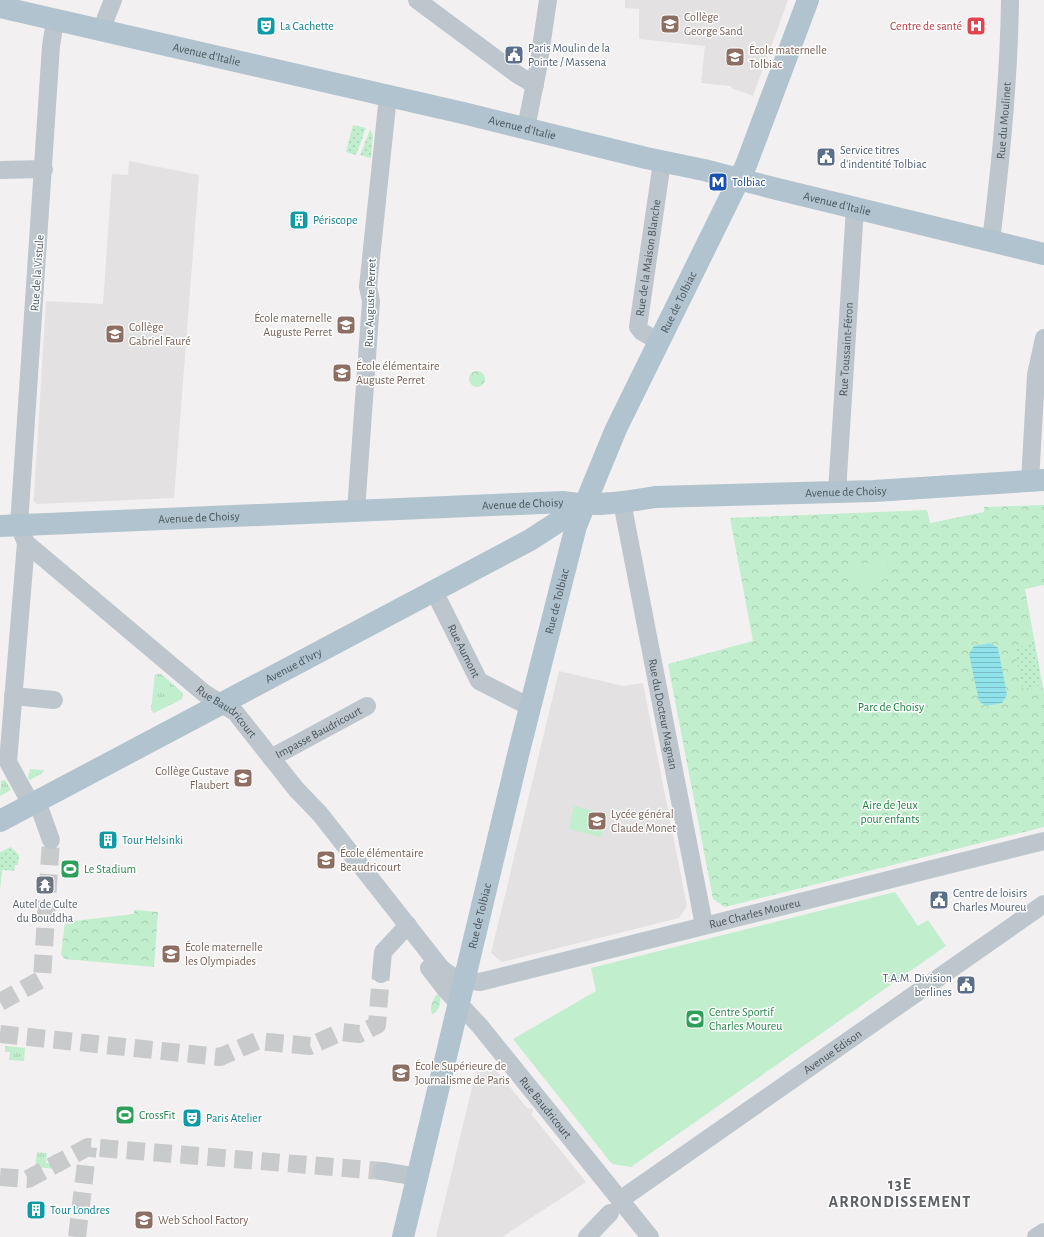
<svg xmlns="http://www.w3.org/2000/svg" width="1044" height="1237" font-family="'Alegreya Sans',sans-serif">
<style>
.education{fill:#e3e1e2}
.grass{fill:url(#grass-tufts)}
.forest{fill:url(#forest-crowns)}
.garden{fill:url(#garden-dots)}
.pitch{fill:#c1eecd}
.water{fill:url(#water-rules)}
.lines{fill:none;stroke-linecap:round;stroke-linejoin:round}
.minor-tunnel{stroke:#c8cacc;stroke-width:18;stroke-dasharray:18 9;stroke-linecap:butt}
.minor{stroke:#bcc6cc;stroke-width:18}
.major{stroke:#b1c3ce;stroke-width:22}
.labels{text-anchor:middle;stroke-width:3;stroke-linejoin:round;paint-order:stroke}
.education-label{font-size:12px;fill:#785e54;stroke:#fff;text-anchor:start}
.culture-label{font-size:12px;fill:#0d838f;stroke:#fff;text-anchor:start}
.health-label{font-size:12px;fill:#be3a42;stroke:#fff;text-anchor:end}
.service-label{font-size:12px;fill:#4e5e75;stroke:#fff;text-anchor:start}
.street-label{font-size:12px;fill:#49565d;stroke:#fff}
.transit-label{font-size:12px;fill:#164399;stroke:#fff;text-anchor:start}
.park-label{font-size:12px;fill:#1a7e3f;stroke:#fff}
.leisure-label{font-size:12px;fill:#27864d;stroke:#fff;text-anchor:start}
.worship-label{font-size:12px;fill:#5b616d;stroke:#fff}
.district-label{font-size:16px;font-weight:bold;letter-spacing:1px;fill:#5d6165;stroke:#fff}
</style>
<defs>
<pattern id="grass-tufts" width="24" height="20" patternUnits="userSpaceOnUse"><rect width="24" height="20" fill="#c1eecd"/><path d="M3 7l-1-3M5 7V3M7 7l1-3M15 17l-1-3M17 17v-4M19 17l1-3" fill="none" stroke="#a7ceb2"/></pattern>
<pattern id="forest-crowns" width="20" height="18" patternUnits="userSpaceOnUse"><rect width="20" height="18" fill="#c1eecd"/><path d="M2 6a3 3 0 1 1 6 0M12 15a3 3 0 1 1 6 0" fill="none" stroke="#a7ceb2"/></pattern>
<pattern id="garden-dots" width="8" height="8" patternUnits="userSpaceOnUse"><rect width="8" height="8" fill="#c1eecd"/><path d="M2 2h.1M6 6h.1" fill="none" stroke="#a7ceb2" stroke-width="1.8" stroke-linecap="round"/></pattern>
<pattern id="water-rules" width="6" height="5" patternUnits="userSpaceOnUse"><rect width="6" height="5" fill="#8fe2ea"/><path d="M0 2.5h6" fill="none" stroke="#77bac1"/></pattern>
</defs>
<rect width="100%" height="100%" fill="#f3f0f1"/>
<path class="education" d="M625,0h163l-35,96 -22,-8v-2l-30,-3 4,-37 -66,-7v-30l-14,-1z
M129,161l70,14 -25,323 -137,6 -4,-4 1,-5 12,-194 57,3 9,-130 16,1z
M559,671l64,15 20,-3 44,223 -8,12 -177,44 -11,-9z
M491,1064l36,44 6,1 -1,6 54,67 -84,55h-66l40,-166 5,1z"/>
<path class="grass" d="M155,674h6l22,19 -1,6 -28,14 -3,-3z
M30,769l13,1 1,2 -14,8 -2,-2z
M5,780l6,10 -11,6 1,-15z
M5,1046l20,2 -1,13 -15,-1 1,-8h-5z
M37,1152l10,1 -1,10h6l1,-9 3,1 -1,14 -20,-2z"/>
<path class="forest" d="M469 379a8 8 0 1 1 16 0a8 8 0 1 1-16 0Z
M1044,505v80l-19,4 19,105v133l-319,80 -12,-8 -45,-235 85,-23 -23,-123 197,-8 3,13 54,-11v-5z
M134,910l24,2 -4,55 -89,-8 -4,-4 4,-33 69,-8z
M439,994c3,7 1,14 -4,19l-3,1c-3,-5 1,-14 4,-19z"/>
<path class="garden" d="M353,125l13,3 -10,27 -10,-3z
M370,130l3,5 -2,23 -11,-3z
M1035,644l7,41 -19,4 -9,-41z
M11,847l8,8 -1,10h-3l-1,6 -12,-1 -2,21v-39z"/>
<path class="pitch" d="M887,559l4,19 -37,7 -4,-19z
M574,806l33,8 -6,23 -32,-8z
M895,892l23,34 10,-6 18,26 -315,221 -19,-3 -99,-125 83,-48 -5,-23z"/>
<path class="water" d="M990,643l8,5 9,47 -5,8 -16,3 -7,-5 -10,-47 5,-8z"/>
<g class="lines">
<path class="minor-tunnel" d="M0,1002l42,-23 9,-139
M0,1034l220,23 37,-16 53,5 31,-14 18,2 18,-9 4,-51
M0,1177l28,2 60,-32 294,24
M77,1237l11,-90"/>
<g class="minor">
<path d="M417,0l101,75 17,10"/>
<path id="s1" d="M55,21l-4,25 -32,479 7,18 178,150 31,19 61,77 24,25 121,154c12,11 23,13 39,14l564,-141"/>
<path d="M101,30l12,-30"/>
<path d="M526,128l12,-60 10,-68"/>
<path d="M0,170l44,-1"/>
<path id="s2" d="M991,241c10,-80 18,-160 19,-241"/>
<path id="s3" d="M660,342l-18,-10 -4,-5 24,-165"/>
<path d="M1030,481l6,-106 8,-37"/>
<path id="s4" d="M837,492l18,-284"/>
<path id="s5" d="M622,502l82,423"/>
<path d="M356,511l15,-210 -3,-14 20,-191"/>
<path d="M26,543l-18,219 23,42"/>
<path id="s6" d="M434,591l45,90 51,26"/>
<path d="M13,696l41,4"/>
<path id="s7" d="M271,758l96,-52"/>
<path d="M37,801l14,39"/>
<path id="s8" d="M429,968l17,22 33,35 171,212"/>
<path d="M381,974l2,-22 25,-27"/>
<path d="M382,1171l36,6"/>
<path id="s9" d="M620,1200l424,-296"/>
<path d="M587,1237l23,-24"/>
<path d="M1036,1237l8,-5"/>
</g>
<g class="major">
<path id="s10" d="M0,7l463,106 183,45 58,12 69,18 271,66"/>
<path id="s11" d="M0,526l564,-24c30,5 61,0 91,-5l219,-6 170,-11"/>
<path id="s12" d="M0,821l530,-281 54,-35"/>
<path id="s13" d="M403,1237l115,-482 58,-229 40,-97 130,-264 62,-165"/>
</g>
</g>
<defs>
<g id="school-square" transform="scale(1)"><rect x="-9" y="-9" width="18" height="18" rx="4" fill="#8d6e63" stroke="#fff"/><path d="M0-5L7-2L0 1L-7-2ZM-4 1L0 2.5L4 1V4Q0 6-4 4Z" fill="#fff"/></g>
<g id="theatre-square" transform="scale(1)"><rect x="-9" y="-9" width="18" height="18" rx="4" fill="#0f9aa8" stroke="#fff"/><path d="M-5-5.5Q0-4 5-5.5V0Q5 5 0 6Q-5 5-5 0ZM-3.3-2.5H-1v1.5H-3.3ZM1-2.5H3.3v1.5H1ZM-2.8 1Q0 5.5 2.8 1Z" fill="#fff"/></g>
<g id="hospital-square" transform="scale(1)"><rect x="-9" y="-9" width="18" height="18" rx="4" fill="#e0444e" stroke="#fff"/><path d="M-5-5h3v3.5h4V-5h3V5h-3V1.5h-4V5h-3Z" fill="#fff"/></g>
<g id="civic-square" transform="scale(1)"><rect x="-9" y="-9" width="18" height="18" rx="4" fill="#5c6f8a" stroke="#fff"/><path d="M-.6-6.5H3V-4.5H.6V-3L4-1V1h2V6H-6V1h2V-1L-.6-3ZM-1.2 2.5V6h2.4V2.5Z" fill="#fff"/></g>
<g id="metro-square" transform="scale(1)"><rect x="-9" y="-9" width="18" height="18" rx="4" fill="#1a4fb4" stroke="#fff"/><path d="M-5.5 5V-5H-3L0 0L3-5H5.5V5H3V-.5L0 4L-3-.5V5Z" fill="#fff"/></g>
<g id="building-square" transform="scale(1)"><rect x="-9" y="-9" width="18" height="18" rx="4" fill="#0f9aa8" stroke="#fff"/><path d="M-4-6H4V6H1V3H-1V6H-4ZM-2.5-4.3h1.7v1.8h-1.7ZM.8-4.3h1.7v1.8H.8ZM-2.5-1h1.7V.8h-1.7ZM.8-1h1.7V.8H.8Z" fill="#fff"/></g>
<g id="stadium-square" transform="scale(1)"><rect x="-9" y="-9" width="18" height="18" rx="4" fill="#2e9e5b" stroke="#fff"/><path d="M0-5a6.5 5 0 1 0 0 10a6.5 5 0 1 0 0-10ZM-3.5-1.8h7v3.6h-7Z" fill="#fff"/></g>
<g id="temple-square" transform="scale(1)"><rect x="-9" y="-9" width="18" height="18" rx="4" fill="#6b7280" stroke="#fff"/><path d="M0-6L5-2H3V0L6.5 2.5H4V6H1.5V3h-3V6H-4V2.5H-6.5L-3 0V-2H-5Z" fill="#fff"/></g>
<g id="university-square" transform="scale(1)"><rect x="-9" y="-9" width="18" height="18" rx="4" fill="#8d6e63" stroke="#fff"/><path d="M0-5L7-2L0 1L-7-2ZM-4 1L0 2.5L4 1V4Q0 6-4 4Z" fill="#fff"/></g>
</defs>
<g fill-rule="evenodd">
<use href="#school-square" x="670" y="24"/>
<use href="#theatre-square" x="266" y="26"/>
<use href="#hospital-square" x="976" y="26"/>
<use href="#civic-square" x="514" y="55"/>
<use href="#school-square" x="735" y="57"/>
<use href="#civic-square" x="826" y="157"/>
<use href="#metro-square" x="718" y="182"/>
<use href="#building-square" x="299" y="220"/>
<use href="#school-square" x="346" y="325"/>
<use href="#school-square" x="115" y="334"/>
<use href="#school-square" x="342" y="373"/>
<use href="#school-square" x="243" y="778"/>
<use href="#school-square" x="597" y="821"/>
<use href="#building-square" x="108" y="840"/>
<use href="#school-square" x="326" y="860"/>
<use href="#stadium-square" x="70" y="869"/>
<use href="#temple-square" x="45" y="885"/>
<use href="#civic-square" x="939" y="900"/>
<use href="#school-square" x="171" y="954"/>
<use href="#civic-square" x="966" y="985"/>
<use href="#stadium-square" x="695" y="1019"/>
<use href="#university-square" x="401" y="1073"/>
<use href="#stadium-square" x="125" y="1115"/>
<use href="#theatre-square" x="192" y="1118"/>
<use href="#building-square" x="36" y="1210"/>
<use href="#university-square" x="144" y="1220"/>
</g>
<g class="labels">
<g class="education-label">
<text x="684" y="21">Collège<tspan x="684" dy="14">George Sand</tspan></text>
<text x="749" y="54">École maternelle<tspan x="749" dy="14">Tolbiac</tspan></text>
<text x="332" y="322" text-anchor="end">École maternelle<tspan x="332" dy="14">Auguste Perret</tspan></text>
<text x="129" y="331">Collège<tspan x="129" dy="14">Gabriel Fauré</tspan></text>
<text x="356" y="370">École élémentaire<tspan x="356" dy="14">Auguste Perret</tspan></text>
<text x="229" y="775" text-anchor="end">Collège Gustave<tspan x="229" dy="14">Flaubert</tspan></text>
<text x="611" y="818">Lycée général<tspan x="611" dy="14">Claude Monet</tspan></text>
<text x="340" y="857">École élémentaire<tspan x="340" dy="14">Beaudricourt</tspan></text>
<text x="185" y="951">École maternelle<tspan x="185" dy="14">les Olympiades</tspan></text>
<text x="415" y="1070">École Supérieure de<tspan x="415" dy="14">Journalisme de Paris</tspan></text>
<text x="158" y="1224">Web School Factory</text>
</g>
<g class="culture-label">
<text x="280" y="30">La Cachette</text>
<text x="313" y="224">Périscope</text>
<text x="122" y="844">Tour Helsinki</text>
<text x="206" y="1122">Paris Atelier</text>
<text x="50" y="1214">Tour Londres</text>
</g>
<g class="health-label">
<text x="962" y="30">Centre de santé</text>
</g>
<g class="service-label">
<text x="528" y="52">Paris Moulin de la<tspan x="528" dy="14">Pointe / Massena</tspan></text>
<text x="840" y="154">Service titres<tspan x="840" dy="14">d'indentité Tolbiac</tspan></text>
<text x="953" y="897">Centre de loisirs<tspan x="953" dy="14">Charles Moureu</tspan></text>
<text x="952" y="982" text-anchor="end">T.A.M. Division<tspan x="952" dy="14">berlines</tspan></text>
</g>
<g class="street-label">
<text dy="4" stroke="none"><textPath href="#s10" startOffset="212">Avenue d'Italie</textPath></text>
<text dy="4" stroke="none"><textPath href="#s2" startOffset="121">Rue du Moulinet</textPath></text>
<text dy="4" stroke="none"><textPath href="#s10" startOffset="536">Avenue d'Italie</textPath></text>
<text dy="4" stroke="none"><textPath href="#s10" startOffset="860">Avenue d'Italie</textPath></text>
<text dy="4" stroke="none"><textPath href="#s3" startOffset="97">Rue de la Maison Blanche</textPath></text>
<text transform="translate(37 273) rotate(-86)" y="4">Rue de la Vistule</text>
<text transform="translate(370 303) rotate(-88)" y="4">Rue Auguste Perret</text>
<text dy="4" stroke="none"><textPath href="#s13" startOffset="978">Rue de Tolbiac</textPath></text>
<text dy="4" stroke="none"><textPath href="#s4" startOffset="143">Rue Toussaint-Féron</textPath></text>
<text dy="4" stroke="none"><textPath href="#s11" startOffset="847">Avenue de Choisy</textPath></text>
<text dy="4" stroke="none"><textPath href="#s11" startOffset="523">Avenue de Choisy</textPath></text>
<text dy="4" stroke="none"><textPath href="#s11" startOffset="199">Avenue de Choisy</textPath></text>
<text dy="4" stroke="none"><textPath href="#s13" startOffset="654">Rue de Tolbiac</textPath></text>
<text dy="4" stroke="none"><textPath href="#s6" startOffset="67">Rue Aumont</textPath></text>
<text dy="4" stroke="none"><textPath href="#s12" startOffset="332">Avenue d'Ivry</textPath></text>
<text dy="4" stroke="none"><textPath href="#s1" startOffset="787">Rue Baudricourt</textPath></text>
<text dy="4" stroke="none"><textPath href="#s5" startOffset="216">Rue du Docteur Magnan</textPath></text>
<text dy="4" stroke="none"><textPath href="#s7" startOffset="54">Impasse Baudricourt</textPath></text>
<text dy="4" stroke="none"><textPath href="#s1" startOffset="1448">Rue Charles Moureu</textPath></text>
<text dy="4" stroke="none"><textPath href="#s13" startOffset="330">Rue de Tolbiac</textPath></text>
<text dy="4" stroke="none"><textPath href="#s9" startOffset="259">Avenue Edison</textPath></text>
<text dy="4" stroke="none"><textPath href="#s8" startOffset="182">Rue Baudricourt</textPath></text>
</g>
<g class="transit-label">
<text x="732" y="186">Tolbiac</text>
</g>
<g class="park-label">
<text x="891" y="711">Parc de Choisy</text>
<text x="890" y="809">Aire de Jeux<tspan x="890" dy="14">pour enfants</tspan></text>
</g>
<g class="leisure-label">
<text x="84" y="873">Le Stadium</text>
<text x="709" y="1016">Centre Sportif<tspan x="709" dy="14">Charles Moureu</tspan></text>
<text x="139" y="1119">CrossFit</text>
</g>
<g class="worship-label">
<text x="45" y="908">Autel de Culte<tspan x="45" dy="14">du Bouddha</tspan></text>
</g>
<g class="district-label">
<text x="900" y="1189">13E<tspan x="900" dy="18">ARRONDISSEMENT</tspan></text>
</g>
</g>
</svg>
